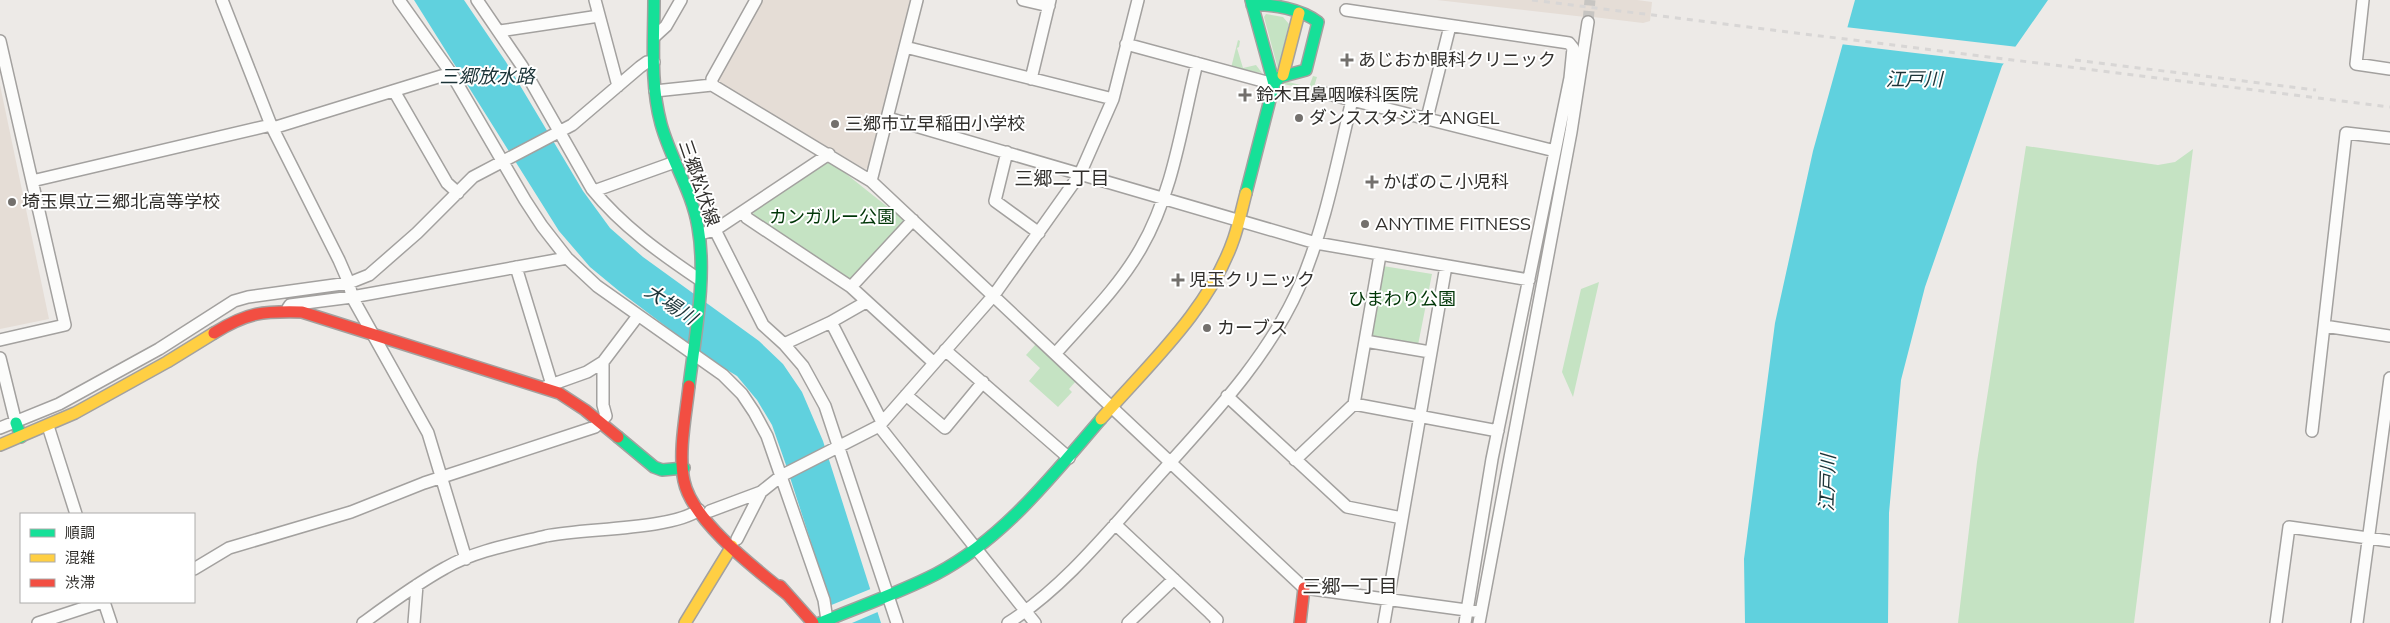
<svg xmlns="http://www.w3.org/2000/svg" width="2390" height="623" font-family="Mulish,'Noto Sans JP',sans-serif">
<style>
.built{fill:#e5ddd6}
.green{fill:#c5e3c3}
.water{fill:#60d1de}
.pier{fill:#edeae7}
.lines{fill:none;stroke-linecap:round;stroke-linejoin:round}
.street-tunnel{stroke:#c7c5c2;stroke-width:11;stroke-dasharray:11 5.5;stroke-linecap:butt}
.street-casing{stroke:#a3a19f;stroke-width:14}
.fast-casing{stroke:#a3a19f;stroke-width:14}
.slow-casing{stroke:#a3a19f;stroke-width:14}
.jam-casing{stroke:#a3a19f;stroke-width:14}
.street{stroke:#fcfcfb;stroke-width:11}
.fast{stroke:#16e098;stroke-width:11}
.slow{stroke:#ffcf43;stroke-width:11}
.jam{stroke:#f24e42;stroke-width:11}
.rail{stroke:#d8d6d5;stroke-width:3;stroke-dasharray:6 6;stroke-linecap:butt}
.poi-dot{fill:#73706d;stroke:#fff;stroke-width:2}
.labels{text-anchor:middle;stroke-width:4;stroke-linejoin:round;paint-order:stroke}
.poi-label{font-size:18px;fill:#312f2c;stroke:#fff;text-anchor:start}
.street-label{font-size:18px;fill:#312f2c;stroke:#fff}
.park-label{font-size:18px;fill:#003607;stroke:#fff}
.water-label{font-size:19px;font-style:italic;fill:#1b3337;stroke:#fff}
.neighbourhood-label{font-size:19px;fill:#312f2c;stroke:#fff}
</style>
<rect width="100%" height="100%" fill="#edeae7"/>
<path class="built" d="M760,0h151l-41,167 -5,2 -147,-87 -1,-4z
M1437,0h200l15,2 -2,19 -7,2 -50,-6 -1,5 -7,-5z
M0,85l49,234 -49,10z"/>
<path class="green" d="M1266,14l17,3 6,7 -11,45 -14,-52z
M1238,40l2,1 -1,6 -2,1 6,20 13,-3 6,8 -31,-5z
M1313,76l4,1 -4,13 -30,-6 1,-3 25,6z
M2026,146l132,19 17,-3 18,-13 -59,474h-176l19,-161z
M830,161l74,59v5l-55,56 -95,-64 -1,-5z
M1383,266l49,8 -14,71 -47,-8z
M1599,282l-26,115 -11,-25 19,-83z
M1036,344l40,37 -7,8 3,3 -14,15 -29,-26 11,-13 -14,-13z"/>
<path class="water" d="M414,0h50l42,62 77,129 27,37 33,29 116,84 24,23 19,28 21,49 58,182h-44l-51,-158 -14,-40 -15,-25 -20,-24 -28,-17 -90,-68 -29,-24 -31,-36z
M1855,0h193l-46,66 -77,221 -24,93 -12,133 -1,110h-143l-1,-64 31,-236 38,-172z"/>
<path class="pier" d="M1845,27l173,20 -11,17 -167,-20z
M873,588l7,23 -28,12h-17l-6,-17z"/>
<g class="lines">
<path class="street-tunnel" d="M1588,22l2,-22"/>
<g class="street-casing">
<path id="street" d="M222,0l49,125 68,135 10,23 3,14 76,136 38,126
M399,0l52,73 74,127 17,26 25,32 30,28 126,89 19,19 12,18 13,24 57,164 3,20
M477,0l45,66 70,123c30,37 68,64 108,91
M595,0l23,86
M1023,0l26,6
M2363,0l-7,64 34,5
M1346,10l223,33 4,5 -3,30 -78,381 -27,164
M500,31l99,-15
M654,37l12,-11 15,-26
M0,41l65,284 -65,15
M1126,44l148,40
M905,47l208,52
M1031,79l19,-79
M712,85v-6l44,-79
M394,91l53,92 11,10
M655,91l57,-6 159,96 433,407 177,24
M1320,92l235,59
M888,118l428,125 213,37
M1427,118l23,-92
M273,128l178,-55
M1007,152l-12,49 44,32
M32,181l239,-56
M871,181l46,-181
M594,191l81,-29
M744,212l3,6 104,69 82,75
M715,230l114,-76
M700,234l15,-4 48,95 21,19 19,22 22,40 72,217
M516,267l36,118
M851,287l62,-67
M288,308l2,-3 62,-8 215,-39
M831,322l51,100
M2324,326l66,10
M1365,341l65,11
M784,344l47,-22 35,-20
M945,350l124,108
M1055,354c30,-34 64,-67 86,-106 32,-55 41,-124 56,-185
M0,358l16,65
M545,387l42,-15 16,-10
M906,395l39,33 38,-46
M1227,396l120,111 55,11
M1354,404l144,27
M48,426l28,88
M879,426l156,197
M0,428l59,-24 100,-55 75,-48 14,-4 101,-14 20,-8 48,-42 56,-56 99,-52 68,-58 7,-5h7
M2312,431l34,-298 44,5
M1295,460l59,-56 26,-149
M710,511l51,-19 20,-16 98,-50 115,-131 86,-121 33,-75 25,-99
M1115,524l95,89 7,7 -1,3
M737,539l24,-47
M194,569l35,-21 122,-36 73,-29 171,-56 11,-11 -3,-11v-43l34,-45
M104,602l7,21
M38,623l64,-21
M363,623c26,-19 53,-39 82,-55 29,-17 68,-24 101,-32 39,-8 124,-6 153,-26
M414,623l3,-38
M1008,623c56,-36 99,-90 143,-139 54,-61 116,-123 149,-199 25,-58 37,-123 52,-185
M1128,623l46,-44
M1384,623l62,-357
M1479,623l92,-491 17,-110
M2276,623l13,-96 101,14
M2357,623l33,-245"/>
</g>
<g class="fast-casing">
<path id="fast" d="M654,0c0,41 -4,84 7,124 10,36 31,67 37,103 9,50 -3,109 -9,159
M1252,5c21,-1 49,4 66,17l-12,48 -26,7 -6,7
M1246,193l28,-109 -23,-84
M16,423l5,14
M618,437l36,30 8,3 22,-2
M820,623c38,-16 79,-30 116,-49 67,-35 116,-98 165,-155"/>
</g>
<g class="slow-casing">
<path id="slow" d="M1283,75l16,-62
M1101,419c48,-55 109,-110 133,-181 5,-15 8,-30 12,-45
M0,445l75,-32 92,-51 47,-29
M685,623l47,-77"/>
</g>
<g class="jam-casing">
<path id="jam" d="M214,333c34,-21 49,-22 88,-21l257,81 26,17 33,27
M689,386c-3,28 -11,67 -5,95 8,40 73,89 104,114
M780,586l33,37
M1300,623l4,-35"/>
</g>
<use href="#street" class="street"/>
<use href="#fast" class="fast"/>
<use href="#slow" class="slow"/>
<use href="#jam" class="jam"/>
<path class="rail" d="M1532,0l858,107
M2075,60l241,30"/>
</g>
<g class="poi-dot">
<path d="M1344.5 52.5h5v5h5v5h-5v5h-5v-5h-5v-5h5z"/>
<path d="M1242.5 87.5h5v5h5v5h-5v5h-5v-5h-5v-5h5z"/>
<circle cx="1299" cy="118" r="5"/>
<circle cx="835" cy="124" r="5"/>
<path d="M1369.5 174.5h5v5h5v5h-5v5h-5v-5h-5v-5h5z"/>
<circle cx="12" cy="202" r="5"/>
<circle cx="1365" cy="224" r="5"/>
<path d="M1175.5 272.5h5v5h5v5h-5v5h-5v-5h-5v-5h5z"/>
<circle cx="1207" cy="328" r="5"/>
</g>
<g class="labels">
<g class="poi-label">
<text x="1358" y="66">あじおか眼科クリニック</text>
<text x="1256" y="101">鈴木耳鼻咽喉科医院</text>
<text x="1309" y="124">ダンススタジオ ANGEL</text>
<text x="845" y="130">三郷市立早稲田小学校</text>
<text x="1383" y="188">かばのこ小児科</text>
<text x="22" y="208">埼玉県立三郷北高等学校</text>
<text x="1375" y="230">ANYTIME FITNESS</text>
<text x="1189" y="286">児玉クリニック</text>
<text x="1217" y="334">カーブス</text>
</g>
<g class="street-label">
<text transform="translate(699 183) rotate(71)" y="6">三郷松伏線</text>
</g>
<g class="park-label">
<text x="832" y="223">カンガルー公園</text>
<text x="1402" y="305">ひまわり公園</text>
</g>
<g class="water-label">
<text x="487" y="83">三郷放水路</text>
<text x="1914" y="86">江戸川</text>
<text transform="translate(671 304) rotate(33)" y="7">大場川</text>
<text transform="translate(1827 483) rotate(-88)" y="7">江戸川</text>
</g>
<g class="neighbourhood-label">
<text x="1062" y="185">三郷二丁目</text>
<text x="1350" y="593">三郷一丁目</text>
</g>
</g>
<rect x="20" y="513" width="175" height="90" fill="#ffffff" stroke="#adacab"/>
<rect x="30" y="529" width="25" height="8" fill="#16e098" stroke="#adacab"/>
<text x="65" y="538" font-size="15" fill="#312f2c">順調</text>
<rect x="30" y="554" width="25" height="8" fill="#ffcf43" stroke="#adacab"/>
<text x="65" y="563" font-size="15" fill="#312f2c">混雑</text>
<rect x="30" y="579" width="25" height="8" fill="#f24e42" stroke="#adacab"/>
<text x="65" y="588" font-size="15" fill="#312f2c">渋滞</text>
</svg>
